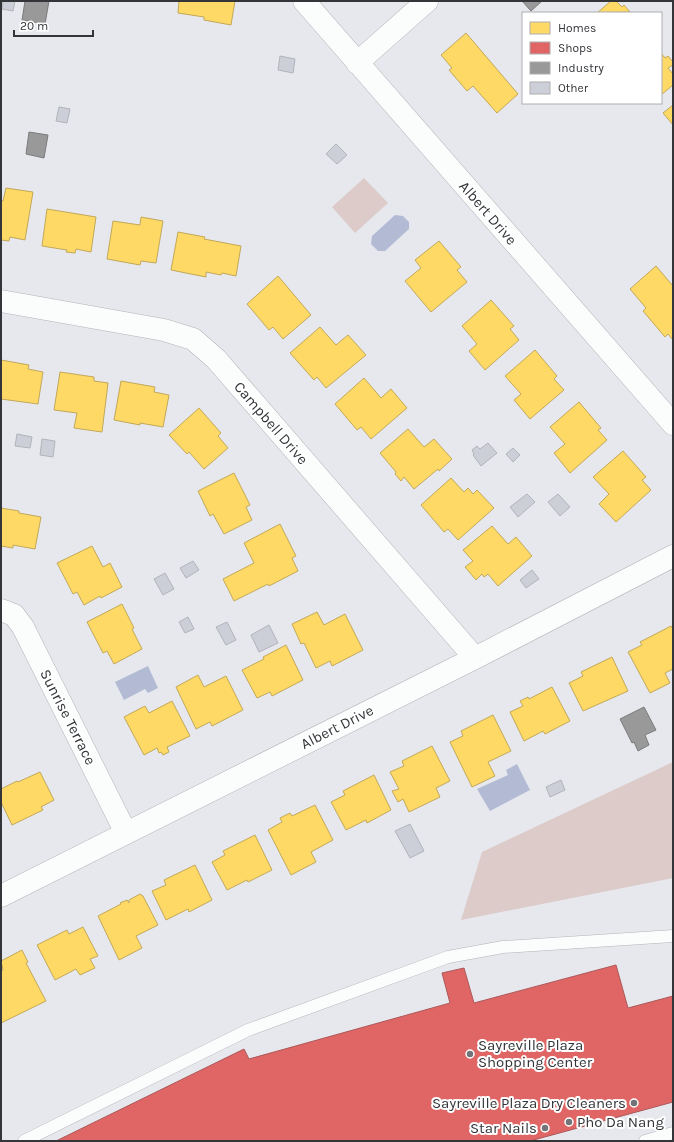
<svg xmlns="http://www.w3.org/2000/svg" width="674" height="1142" font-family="Karla,sans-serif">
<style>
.green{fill:#dccbc8}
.water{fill:#b3bbd4}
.homes{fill:#ffd966;stroke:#c2a858}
.shops{fill:#e06666;stroke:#ac5758}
.industry{fill:#999;stroke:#7a7b7c}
.building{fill:#cccfd8;stroke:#b2b4b9}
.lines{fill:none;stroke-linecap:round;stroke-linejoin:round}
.service-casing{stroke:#b2b4b8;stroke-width:13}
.minor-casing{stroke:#b2b4b8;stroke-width:23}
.service{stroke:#fbfcfc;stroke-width:12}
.minor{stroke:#fbfcfc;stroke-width:22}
.poi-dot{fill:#727478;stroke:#fff;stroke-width:1.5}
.labels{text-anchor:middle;stroke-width:4;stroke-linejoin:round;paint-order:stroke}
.street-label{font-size:15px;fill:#333539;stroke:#fff}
.poi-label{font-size:15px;fill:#333539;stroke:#fff;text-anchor:start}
</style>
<rect width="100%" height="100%" fill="#e6e8ee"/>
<path class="green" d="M364,178l24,25 -33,30 -23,-26z
M673,762v116l-212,42 21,-68z"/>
<path class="water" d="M395,215l8,1 6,6v7l-24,22h-7l-7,-7 1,-8z
M148,666l10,22 -10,5 -3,-4 -21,11 -9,-18z
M517,764l13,26 -40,21 -13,-22 31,-14 -2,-5z"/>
<path class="homes" d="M179,1h56l-4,24 -27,-5v-3l-26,-4z
M611,1h5l6,6 2,-2 6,7 -33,1z
M466,33l52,61 -21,19 -24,-27 -6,5 -18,-21 3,-2 -11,-13z
M661,53l4,5 3,-2 5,6v3l-5,3 5,6v11l-12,10z
M673,105v20l-10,-12z
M6,188l27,4 -8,48 -15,-3 -1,4 -8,-1v-39h2z
M47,209l49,8 -5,35 -15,-3 -1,4 -9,-1 1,-2 -25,-4z
M141,217l22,4 -7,42 -15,-2 -1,4 -33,-6 6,-38 27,4z
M178,232l27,5 -1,2 37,7 -5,30 -14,-3 -1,2 -15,-3v5l-35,-7z
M439,241l22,26 -4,3 10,12 -36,30 -26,-31 16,-13 -6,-8z
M656,266l17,20v54l-5,-6 -3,3 -22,-26 3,-3 -16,-19z
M278,276l33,39 -28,24 -10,-12 -4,3 -22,-26z
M491,300l23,26 -4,3 9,11 -34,30 -16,-19 8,-7 -15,-18z
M320,327l16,18 12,-10 18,20 -40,33 -9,-11 -3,3 -24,-27z
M535,350l22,26 -3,3 10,11 -34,29 -16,-19 7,-6 -16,-18z
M1,360l28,5 -1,4 15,3 -5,32 -37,-5z
M60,372l34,5v4l14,2 -6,49 -28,-4 3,-15 -23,-3z
M364,378l17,20 10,-9 16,19 -36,31 -10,-12 -4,3 -22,-26z
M121,381l34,6 -1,5 15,3 -6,32 -23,-4v2l-26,-5z
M579,402l22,26 -3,2 9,10 -37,33 -16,-20 11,-9 -15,-17z
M199,408l22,25 -3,3 10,12 -24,21 -15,-17 -2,2 -18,-19z
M408,429l16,18 10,-8 18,20 -13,12 -1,-2 -24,20 -10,-12 -3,4 -6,-7 1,-2 -16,-19z
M623,451l23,26 -4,3 9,10 -35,32 -17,-18 10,-10 -16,-17z
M234,473l16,32 -4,2 6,13 -28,14 -11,-20 -3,2 -12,-25z
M451,478l13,14 4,-4 5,6 4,-4 17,18 -36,32 -10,-11 -4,3 -23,-27z
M1,508l18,3v2l22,4 -6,32 -22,-4v3l-12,-2z
M280,524l16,32 -4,2 6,13 -29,15 -1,-2 -34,17 -11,-22 31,-16 -10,-20z
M492,526l16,18 8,-7 16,19 -34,30 -10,-12 -4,3 -2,-3 -6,6 -11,-13 8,-6 -10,-11z
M92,546l11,21 7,-4 12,24 -21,11 -1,-2 -16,9 -7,-13 -4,2 -16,-31z
M122,604l12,24 -2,1 10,20 -28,15 -7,-13 -4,2 -16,-31z
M317,612l7,13 21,-11 18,36 -31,16 -2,-5 -14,7 -12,-25 -3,1 -9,-20z
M671,626l2,3v40l-8,4 5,10 -20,10 -22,-41 14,-7 -2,-3z
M286,645l17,35 -31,16 -2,-4 -13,6 -15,-28 22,-11 -1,-2z
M612,657l16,34 -45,20 -14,-28 14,-7 -2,-4z
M198,675l6,12 22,-11 17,34 -31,16 -2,-4 -14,7 -20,-42z
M552,687l18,34 -25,13 -2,-3 -19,10 -14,-29 13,-6 -3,-5 8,-4 1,2z
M172,701l18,35 -23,11 2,5 -6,3 -2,-3 -2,1 -2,-5 -13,7 -20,-38 21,-11 4,7z
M493,715l18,36 -23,11 7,14 -23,11 -22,-45 13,-6 -2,-5z
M432,746l18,35 -14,7 4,9 -31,15 -6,-13 -5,3 -6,-11 7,-2 -9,-17 14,-6 -2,-5z
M40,772l14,28 -13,7 2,3 -31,15 -11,-23v-13l16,-8 1,1z
M374,775l17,35 -24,13 -1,-3 -20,10 -15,-28 14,-7 -2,-4z
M315,805l18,35 -22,12 5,10 -25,13 -23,-45 14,-8 -2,-4 10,-5 2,3z
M255,835l17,35 -24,12 -1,-2 -20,10 -15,-28 13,-7 -2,-4z
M195,865l17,35 -23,12 -1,-3 -22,11 -14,-29 14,-6 -2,-5z
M140,894l3,2 15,29 -22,11 6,12 -23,12 -21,-44 23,-12 -1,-1 7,-3 2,3v-3z
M83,927l15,29 -8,3 5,9 -15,7 -4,-6 -21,11 -18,-35 30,-15 2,4z
M22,950l6,12 -2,1 20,38 -45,22v-52l2,-1 -2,-9z"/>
<path class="shops" d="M616,965l12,43 45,-12v106l-143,39h-474l188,-92 5,10 201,-56 -8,-30 22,-5 10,35z"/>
<path class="industry" d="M25,1h24l-4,23 -23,-4z
M522,1h20l-11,10z
M29,132l19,3 -4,23 -18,-4z
M644,707l12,23 -11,5 4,10 -11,6 -4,-9 -2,1 -12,-24z"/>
<path class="building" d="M3,1h12l-2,10 -11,-2z
M280,56l15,3 -2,14 -15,-3z
M59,107l11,2 -3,14 -11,-2z
M336,144l11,11 -10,9 -11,-10z
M17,434l15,3 -2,11 -15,-2z
M42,439l13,2 -2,16 -13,-2z
M488,443l9,10 -16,13 -8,-11 1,-1 -2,-4 5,-4 3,3z
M513,448l7,7 -7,7 -7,-8z
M527,494l8,8 -17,15 -8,-10z
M558,494l12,13 -10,9 -12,-14z
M193,561l6,9 -13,8 -6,-10z
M532,570l7,9 -13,9 -6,-8z
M165,573l9,16 -11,6 -9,-16z
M188,617l6,12 -9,4 -6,-11z
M227,622l9,18 -10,5 -10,-18z
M269,625l9,18 -19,9 -8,-17z
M561,780l4,10 -15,7 -4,-10z
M410,824l14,27 -14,7 -15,-27z"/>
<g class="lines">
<g class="service-casing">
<path id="service" d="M24,1141l224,-111 200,-73 55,-10 170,-11
M645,1141l28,-8"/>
</g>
<g class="minor-casing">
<path id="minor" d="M304,1l369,423
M357,63l70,-62
M1,301l163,29 29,9 23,20 259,299
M1,610l13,5 9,12 103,206
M1,896l474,-238 198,-102"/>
</g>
<use href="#service" class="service"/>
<use href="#minor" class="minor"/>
</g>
<g class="poi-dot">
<circle cx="470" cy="1054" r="4"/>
<circle cx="634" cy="1103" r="4"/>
<circle cx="569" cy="1122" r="4"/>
<circle cx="545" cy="1128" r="4"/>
</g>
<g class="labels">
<g class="street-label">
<text transform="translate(488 213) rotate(49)" y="5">Albert Drive</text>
<text transform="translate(271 423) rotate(49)" y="5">Campbell Drive</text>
<text transform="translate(68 717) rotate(63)" y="5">Sunrise Terrace</text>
<text transform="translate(337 727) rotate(-27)" y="5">Albert Drive</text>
</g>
<g class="poi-label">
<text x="478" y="1050">Sayreville Plaza<tspan x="478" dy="17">Shopping Center</tspan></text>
<text x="626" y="1108" text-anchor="end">Sayreville Plaza Dry Cleaners</text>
<text x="577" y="1127">Pho Da Nang</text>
<text x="537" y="1133" text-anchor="end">Star Nails</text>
</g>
</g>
<rect width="674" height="1142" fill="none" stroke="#333539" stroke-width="4"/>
<rect x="522" y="12" width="140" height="92" fill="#ffffff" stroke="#adaeb0"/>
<rect x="530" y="22" width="20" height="12" fill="#ffd966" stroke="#adaeb0"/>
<text x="558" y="32" font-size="12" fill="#333539">Homes</text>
<rect x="530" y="42" width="20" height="12" fill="#e06666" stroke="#adaeb0"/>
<text x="558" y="52" font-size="12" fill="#333539">Shops</text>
<rect x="530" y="62" width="20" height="12" fill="#999999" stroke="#adaeb0"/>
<text x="558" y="72" font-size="12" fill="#333539">Industry</text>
<rect x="530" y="82" width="20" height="12" fill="#cccfd8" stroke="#adaeb0"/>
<text x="558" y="92" font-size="12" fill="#333539">Other</text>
<path d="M14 30v6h79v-6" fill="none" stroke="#333539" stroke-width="2"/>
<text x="20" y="30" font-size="12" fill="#333539" stroke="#ffffff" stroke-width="3" paint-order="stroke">20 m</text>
</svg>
